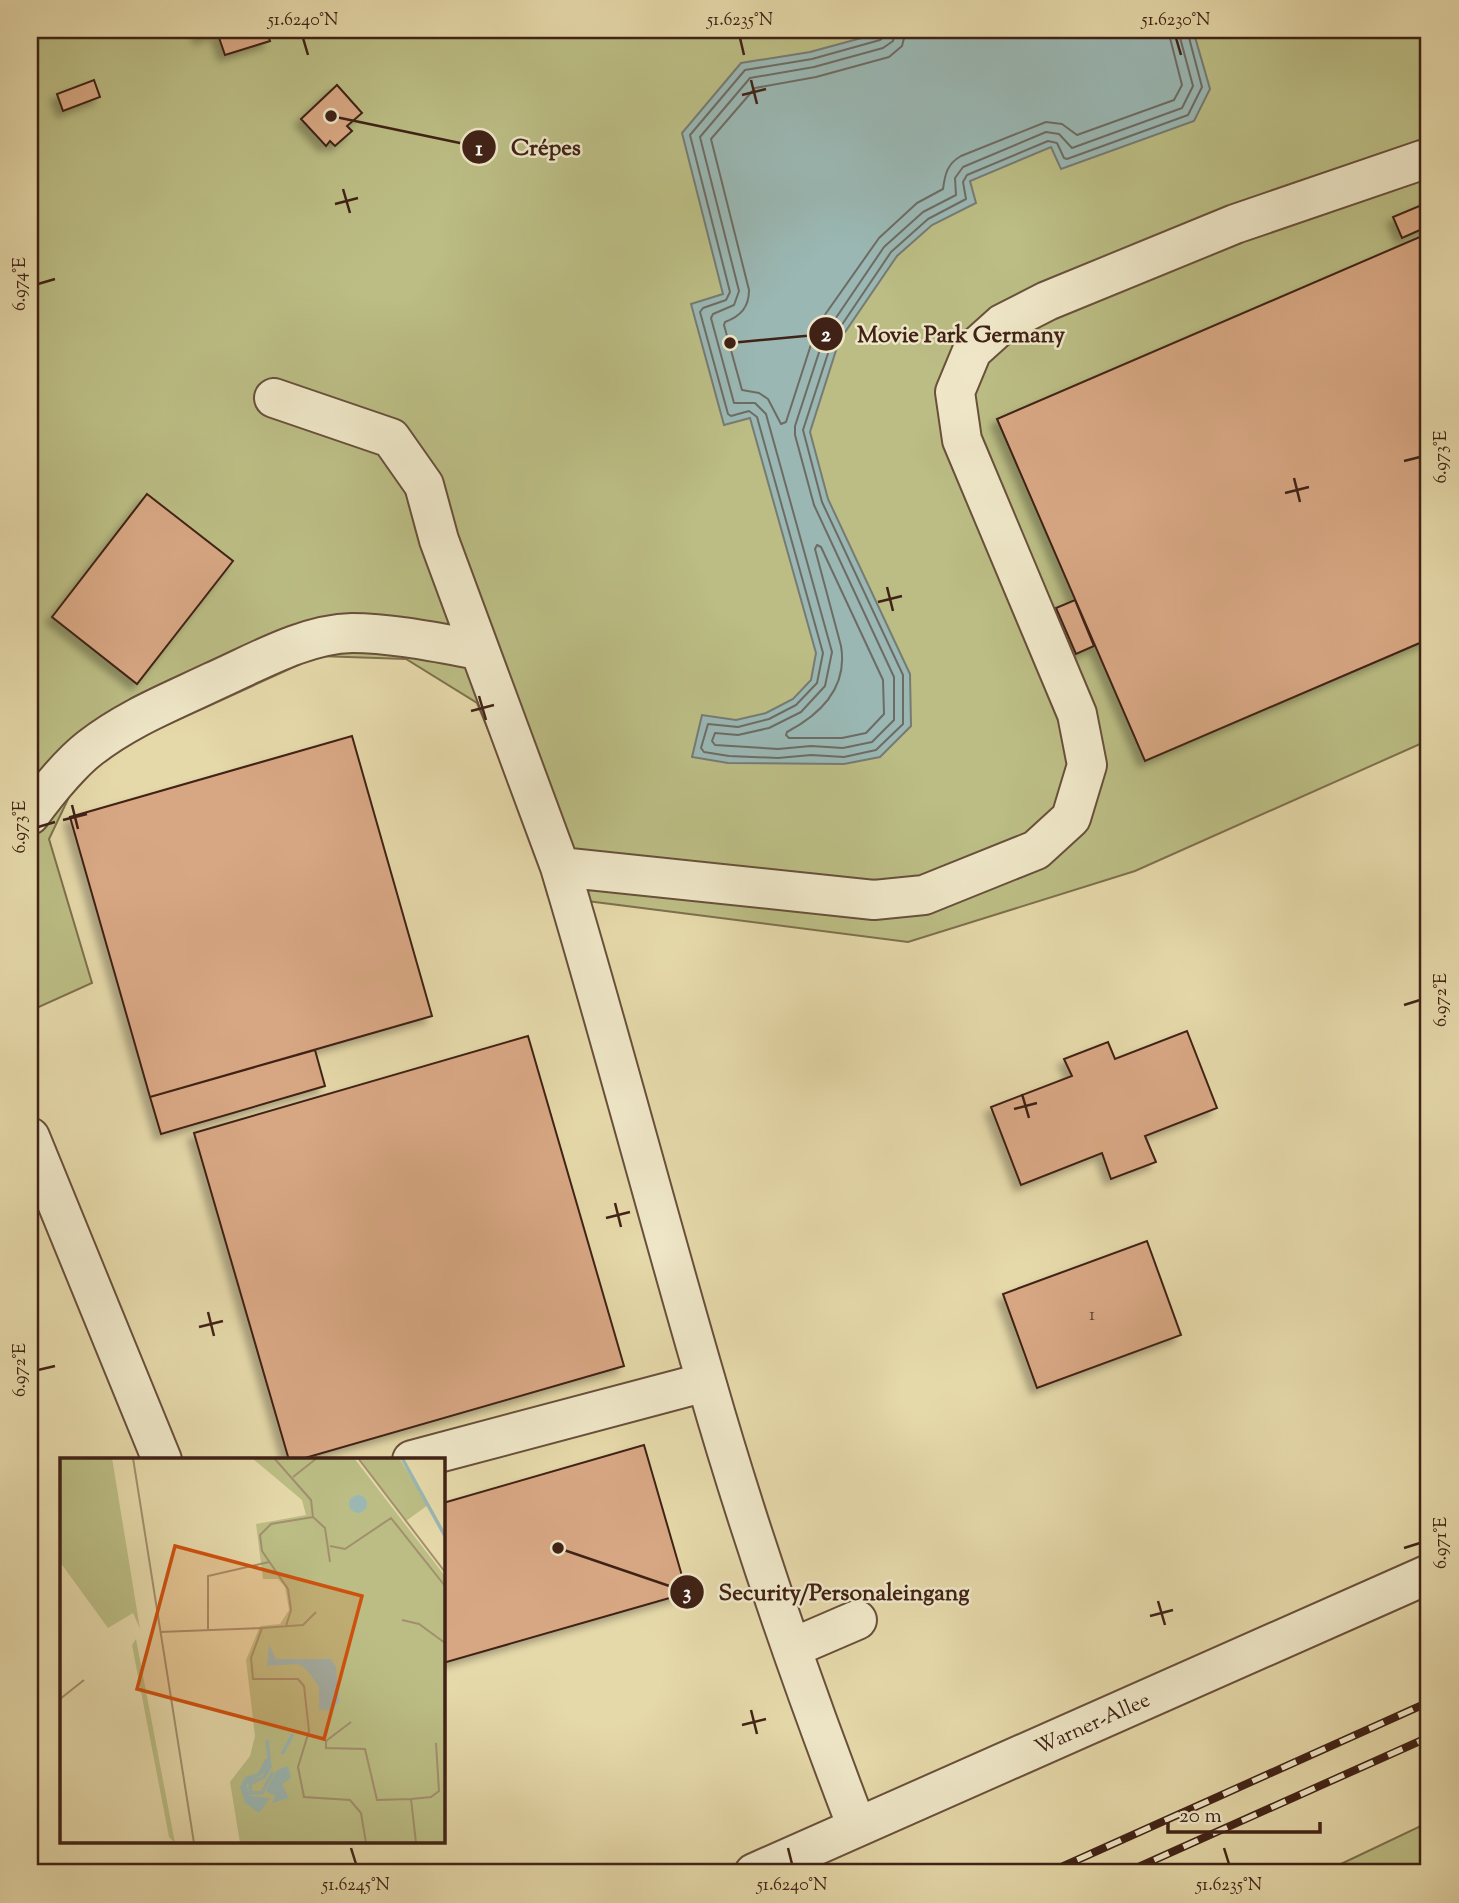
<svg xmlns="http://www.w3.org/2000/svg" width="1459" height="1903" font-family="'Sorts Mill Goudy',serif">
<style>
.green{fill:#bbbd84;stroke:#7e704d;stroke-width:2}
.water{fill:#9ab7b3;stroke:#767b74;stroke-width:2}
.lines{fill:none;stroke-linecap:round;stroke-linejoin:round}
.shore{stroke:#6d6c64;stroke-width:2}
.building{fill:#d7a783;stroke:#402216;stroke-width:2;filter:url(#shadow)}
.minor-casing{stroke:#69503b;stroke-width:42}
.minor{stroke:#eee6c7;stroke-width:38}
.rail-casing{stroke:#402216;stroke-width:8}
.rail{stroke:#eee6c7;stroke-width:5;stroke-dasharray:16;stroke-linecap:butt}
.ticks{fill:none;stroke:#402216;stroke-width:2.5}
.labels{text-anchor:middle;stroke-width:5;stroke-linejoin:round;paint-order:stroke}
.number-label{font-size:18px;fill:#664331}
.street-label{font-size:21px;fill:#402216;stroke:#eee6c7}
.inset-river{fill:none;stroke:#9ab7b3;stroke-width:3.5}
.inset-road{fill:none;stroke:#a38f6e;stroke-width:2}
.view{fill:#cf510e;fill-opacity:0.15;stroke:#cf510e;stroke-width:3.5}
.inset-edge{fill:none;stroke:#402216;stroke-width:3.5}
.leader{fill:none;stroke:#402216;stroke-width:2.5}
.callout-dot{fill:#402216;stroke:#eee6c7;stroke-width:2.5}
.mark-label{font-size:21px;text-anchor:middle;font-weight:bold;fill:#fff}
.callout-label{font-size:23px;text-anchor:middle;font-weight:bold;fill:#402216;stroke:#eee6c7;stroke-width:5;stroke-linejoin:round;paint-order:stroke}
.neatline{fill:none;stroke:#402216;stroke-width:2.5}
.ticks-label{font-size:18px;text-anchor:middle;fill:#402216}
</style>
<defs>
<filter id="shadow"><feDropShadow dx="-6" dy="6" stdDeviation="3.5" flood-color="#0004"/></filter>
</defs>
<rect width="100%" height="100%" fill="#e5d8a9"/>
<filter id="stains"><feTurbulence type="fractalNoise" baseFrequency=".00286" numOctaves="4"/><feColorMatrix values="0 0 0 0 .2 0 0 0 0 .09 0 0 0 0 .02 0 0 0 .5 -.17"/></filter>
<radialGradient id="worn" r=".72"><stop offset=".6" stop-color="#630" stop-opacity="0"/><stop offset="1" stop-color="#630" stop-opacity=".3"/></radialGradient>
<path class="green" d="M30,30h1399v710l-294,131 -227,71 -360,-46 -18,-66 -53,-127 -71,-44 -88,-3 -206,94 -43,47 -20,42 43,144 -62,28z
M1429,1822v51h-107z"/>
<path class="water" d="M891,30h302l17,59 -16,32 -133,48 -10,-22 -81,34 6,22 -44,22 -35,31 -58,85 -29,91 18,67 82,175 1,52 -31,31 -36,7 -116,-1 -36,-6 10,-42 34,5 30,-7 27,-14 18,-19 5,-27 -66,-235 -26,7 -33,-121 32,-10 -41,-161 59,-70 69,-11z"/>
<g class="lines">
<path class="shore" d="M887,30l-2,6 -5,4 -68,19 -67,11 -55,65 40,157 -4,8 -23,8 -3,4 28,102 3,2 18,-5 8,6 66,236 -6,30 -21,22 -27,14 -31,8 -30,-3 -7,24 3,4 25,4 49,2 33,-3 33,2 32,-7 27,-26v-49l-81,-173 -19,-72 30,-92 58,-86 37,-33 38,-20 -3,-17 4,-7 81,-34 9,2 7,15 3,1 121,-44 14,-28 -15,-57
M895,30l-2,11 -10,7 -69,19 -64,11 -50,59 39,154 -5,14 -21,9 -2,4 23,85h21l11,11 66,238 -7,34 -24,26 -32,16 -31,7 -23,-2 -3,8 3,4 63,4 33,-3 32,2 29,-6 22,-22v-43l-80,-172 -19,-70v-9l30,-92 59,-87 39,-35 33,-17 -1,-17 8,-11 83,-35 13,2 13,14 110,-40 11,-22 -15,-56
M906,30l-4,16 -13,11 -73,20 -61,11 -44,51 38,151c0,17 -8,26 -24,32l-1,3 18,65 17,3 9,6 13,25 5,-2 31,-96 62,-88 38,-35 26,-14c2,-15 4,-25 18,-33l85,-34 16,2 15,11 97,-35 8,-15 -14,-55
M817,545l4,2 62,133 1,34 -18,19 -24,5h-53l-3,-3 1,-3c34,-18 61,-45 54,-86l-26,-97z"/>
</g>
<path class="building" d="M197,30h69l4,11 -45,14 -8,-23 -17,6z
M94,80l6,17 -37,14 -6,-17z
M337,85l25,28 -15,13 5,5 -17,15 -5,-5 -4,5 -25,-27z
M1429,202v24l-27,12 -9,-21z
M1429,233v406l-284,122 -148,-342z
M147,494l86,67 -96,123 -85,-67z
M1075,600l19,46 -18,8 -20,-46z
M352,736l80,280 -282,81 -80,-280z
M1187,1031l30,77 -72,28 11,26 -45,17 -9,-26 -81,32 -30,-78 81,-31 -8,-17 44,-17 7,17z
M528,1036l96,330 -326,94h-9l-95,-327z
M315,1050l10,36 -164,48 -11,-37z
M1147,1241l34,94 -144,53 -34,-94z
M644,1445l43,148 -244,70v-160z"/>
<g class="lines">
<g class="minor-casing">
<path id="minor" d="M274,398l117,40 33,47 15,55 121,327
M30,815c17,-23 38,-50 60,-67 37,-29 80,-46 122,-66 43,-19 92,-48 140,-49 40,0 88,10 127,17
M30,1137l132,323
M412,1460l294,-78
M792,1648l65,-28
M857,1827c-56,-146 -108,-296 -151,-446 -50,-171 -95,-344 -146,-514l314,33 50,-5 112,-45 35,-32 16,-53 -10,-51 -115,-274 -7,-48 17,-41 30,-27 45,-23 188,-77 187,-64 7,-1
M754,1873l675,-299"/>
</g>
<use href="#minor" class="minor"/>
<g class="rail-casing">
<path id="rail" d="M1048,1873l381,-171
M1125,1873l304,-136"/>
</g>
<use href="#rail" class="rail"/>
</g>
<path class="ticks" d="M303,38l5,17M740,38l4,17M1176,38l5,17M751,80l6,24M742,95l24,-6M343,189l7,24M335,204l23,-6M38,284l17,-5M1404,461l16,-4M1294,478l6,24M1285,493l24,-6M887,587l6,24M878,602l24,-6M479,696l7,24M471,711l23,-6M72,805l6,24M63,820l24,-6M38,827l17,-5M1404,1005l16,-5M1022,1094l7,24M1014,1109l23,-6M615,1203l6,24M606,1218l24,-6M208,1312l6,24M199,1327l24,-6M38,1370l17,-4M1404,1548l16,-5M1158,1601l7,24M1150,1616l23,-6M751,1710l6,24M742,1725l24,-6M351,1848l5,16M788,1848l4,16M1224,1848l5,16"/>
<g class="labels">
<g class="number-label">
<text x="1092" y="1320">1</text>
</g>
<g class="street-label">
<text transform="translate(1092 1723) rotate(-24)" y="7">Warner-Allee</text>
</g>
</g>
<g transform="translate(60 1458)">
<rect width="385" height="385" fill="#e5d8a9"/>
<path d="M0,0h52l28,171 -7,-16 -25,15 -48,-66zM192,0h102l91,118v267h-205l-10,-61 20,-26 5,-20 -9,-76 14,-34 20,-2 9,-14 -4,-23 -7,-8h-15l-7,-55 50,-9 -4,-15zM299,0h40l29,47 -22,16zM76,181l39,204 -6,-6 -37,-192z" fill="#bbbd84"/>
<path d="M289 46a9 9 0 1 1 18 0a9 9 0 1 1-18 0ZM209,186l7,15h55l5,8 3,34 -7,9h-13v-23l-13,-18 -8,-5 -31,2zM205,301h4l-2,12 -21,14 5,11 19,2 -11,15 -14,-10 -5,-16 5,-10 13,-4zM228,308l3,12 -9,6 7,14 -17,5 3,-7 -9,-5 11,-21z" fill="#9ab7b3"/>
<path class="inset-river" d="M342,0l43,78M207,282l3,27 -6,10 -14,7 1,9h11l11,-21M222,296l11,-20"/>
<path class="inset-road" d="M73,0l61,385M214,0l37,42 2,17 12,11 5,34M298,0l87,114M233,19l24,-19M270,88l15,3 46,-31 54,68M342,162l17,4 26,19M226,168l5,-16 -3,-21 -26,-38 -2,-16 11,-11 42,-7M202,170l41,-3 13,-13M148,171v-53l61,-14M100,174l102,-4 -11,30 2,21h45l6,7 5,45 -11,36 6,30 46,3 11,13 5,30h13M0,241l24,-19M291,264l-25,19v7l39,1 12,51 34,-1 5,44M351,341l20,-2 8,-6 -3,-48"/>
<path class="view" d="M115,88l187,50 -38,143 -187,-50z"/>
<rect width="385" height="385" class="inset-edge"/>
</g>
<path class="leader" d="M331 116L479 147M730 343L826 334M558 1548L687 1592"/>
<g class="callout-dot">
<circle cx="331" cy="116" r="7"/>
<circle cx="730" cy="343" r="7"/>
<circle cx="558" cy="1548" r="7"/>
<circle cx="479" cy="147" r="18"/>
<circle cx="826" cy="334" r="18"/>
<circle cx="687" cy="1592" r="18"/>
</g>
<g class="mark-label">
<text x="479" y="155">1</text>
<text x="826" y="341">2</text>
<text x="687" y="1599">3</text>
</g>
<g class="callout-label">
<text x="546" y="155">Crépes</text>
<text x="961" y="342">Movie Park Germany</text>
<text x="844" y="1600">Security/Personaleingang</text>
</g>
<rect width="1459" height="1903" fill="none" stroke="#e5d8a9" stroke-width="77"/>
<path d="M1168 1822v10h152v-10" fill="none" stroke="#402216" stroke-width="3.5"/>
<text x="1179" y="1822" font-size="21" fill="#402216" stroke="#eee6c7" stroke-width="5" paint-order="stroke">20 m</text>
<rect x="38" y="38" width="1382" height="1826" class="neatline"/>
<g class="ticks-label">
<text x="303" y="25">51.6240°N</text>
<text x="740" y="25">51.6235°N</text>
<text x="1176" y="25">51.6230°N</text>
<text transform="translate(19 284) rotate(-90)" y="6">6.974°E</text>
<text transform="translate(1440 457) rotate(-90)" y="6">6.973°E</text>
<text transform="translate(19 827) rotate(-90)" y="6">6.973°E</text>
<text transform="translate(1440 1000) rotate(-90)" y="6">6.972°E</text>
<text transform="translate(19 1370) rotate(-90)" y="6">6.972°E</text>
<text transform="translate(1440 1543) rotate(-90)" y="6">6.971°E</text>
<text x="356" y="1890">51.6245°N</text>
<text x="792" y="1890">51.6240°N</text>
<text x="1229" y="1890">51.6235°N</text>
</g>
<rect width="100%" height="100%" filter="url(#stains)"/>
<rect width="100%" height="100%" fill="url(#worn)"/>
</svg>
